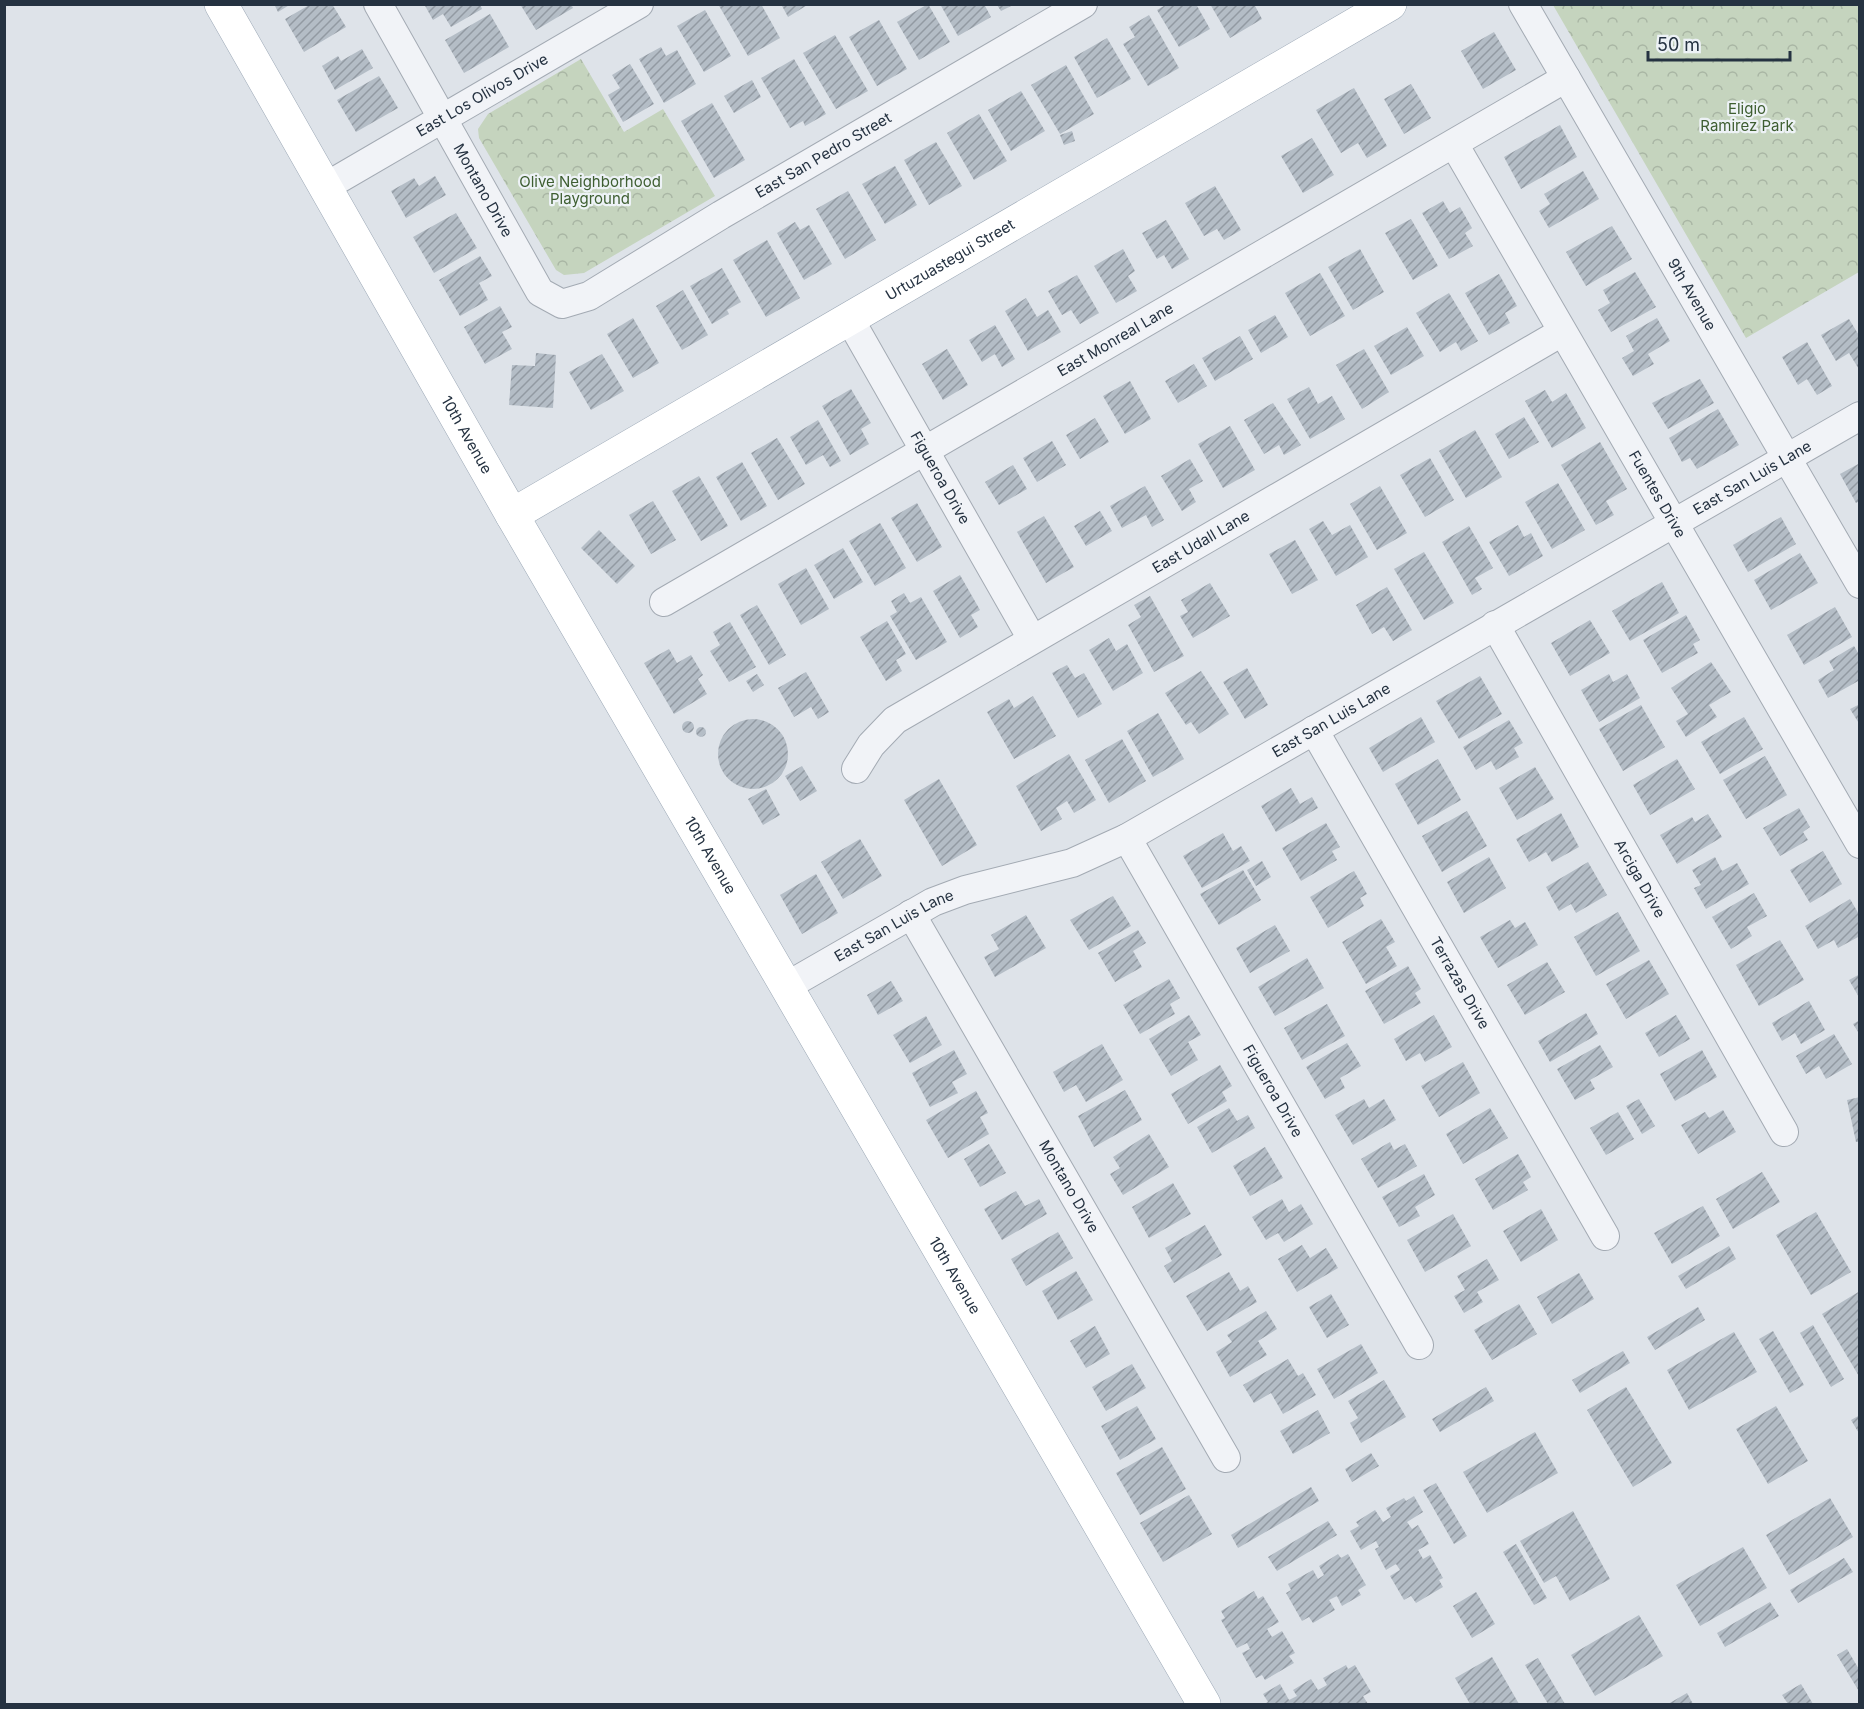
<svg xmlns="http://www.w3.org/2000/svg" width="1864" height="1709" font-family="Inter,sans-serif">
<style>
.park{fill:url(#park-crowns)}
.building{fill:url(#building-hatch)}
.lines{fill:none;stroke-linecap:round;stroke-linejoin:round}
.minor-casing{stroke:#a3aab3;stroke-width:30}
.major-casing{stroke:#9ca8b6;stroke-width:34}
.minor{stroke:#f1f3f7;stroke-width:28}
.major{stroke:#fff;stroke-width:33}
.labels{text-anchor:middle;stroke-width:4.5;stroke-linejoin:round;paint-order:stroke}
.street-label{font-size:15px;fill:#253241;stroke:#edf2f6}
.park-label{font-size:15px;fill:#3e5e31;stroke:#edf2f6}
</style>
<defs>
<pattern id="park-crowns" width="20" height="18" patternUnits="userSpaceOnUse" patternTransform="scale(1.5)"><rect width="20" height="18" fill="#c5d4be"/><path d="M2 6a3 3 0 1 1 6 0M12 15a3 3 0 1 1 6 0" fill="none" stroke="#a9b6a4"/></pattern>
<pattern id="building-hatch" width="6" height="6" patternUnits="userSpaceOnUse" patternTransform="scale(1.5)"><rect width="6" height="6" fill="#b4bdc6"/><path d="M-1 1l2-2M0 6l6-6M5 7l2-2" fill="none" stroke="#929aa2"/></pattern>
</defs>
<rect width="100%" height="100%" fill="#dee3e9"/>
<path class="park" d="M1553,5h306v267l-113,66z
M581,59l43,73 39,-23 52,87 -131,77 -20,2 -8,-5 -77,-132 -1,-9 10,-15z"/>
<path class="building" d="M274,4h17l-13,8z
M311,4h21l14,23 -42,25 -19,-33z
M424,4h56l2,5 -31,18 -8,-13 -10,6z
M520,4h51l2,4 -37,22z
M718,4h43l19,34 -32,18z
M781,4h28l-21,13z
M928,4l22,38 -31,18 -22,-38z
M940,4h44l7,13 -33,19z
M1167,4h29l14,25 -31,18 -22,-37z
M1210,4h44l8,15 -32,19z
M997,5h16l-12,6z
M705,10l26,46 -27,16 -27,-46z
M490,14l19,33 -45,26 -19,-33z
M1149,15l30,53 -31,18 -25,-42 12,-7 -6,-10z
M879,20l28,49 -30,17 -28,-49z
M1494,32l22,38 -33,19 -22,-38z
M835,35l33,56 -32,18 -33,-56z
M1107,38l24,41 -34,19 -23,-41z
M661,47l5,9 11,-6 19,34 -32,19 -25,-44z
M362,49l11,19 -38,22 -13,-24 16,-10 3,5z
M794,59l32,55 -21,12 -2,-5 -13,7 -29,-50z
M630,64l24,40 -31,18 -15,-27 12,-7 -8,-13z
M1066,65l28,49 -34,20 -29,-49z
M379,76l19,32 -42,24 -19,-32z
M752,80l9,17 -27,16 -10,-17z
M1411,84l20,34 -27,16 -20,-35z
M1354,88l33,58 -20,12 -9,-15 -17,10 -25,-43z
M1021,91l24,40 -34,20 -23,-41z
M712,103l33,57 -31,18 -33,-57z
M979,114l28,47 -33,19 -27,-47z
M1560,125l17,32 -56,32 -17,-32z
M1072,131l3,10 -11,4 -4,-10z
M1312,138l22,37 -31,18 -22,-37z
M936,142l26,44 -33,19 -25,-45z
M895,166l22,39 -32,19 -23,-40z
M1583,171l16,28 -50,29 -10,-17 11,-7 -6,-10z
M435,176l11,19 -40,23 -15,-27 23,-13 5,8z
M1215,186l26,44 -17,10 -7,-11 -13,7 -19,-33z
M848,191l28,49 -31,19 -29,-50z
M1443,201l7,12 10,-6 12,21 -7,5 8,13 -24,13 -27,-46z
M456,213l21,35 -43,25 -21,-36z
M1411,219l27,47 -25,14 -28,-47z
M1166,220l23,39 -17,10 -8,-14 -7,4 -15,-26z
M795,222l5,8 9,-5 23,39 -28,16 -27,-47z
M1612,226l20,33 -46,27 -20,-34z
M767,240l33,58 -34,19 -33,-57z
M1123,249l12,22 -7,5 9,15 -21,12 -22,-37z
M1360,249l24,43 -31,18 -25,-43z
M480,256l12,20 -13,7 9,17 -28,16 -21,-36z
M722,268l19,34 -14,8 2,4 -17,10 -22,-38z
M1635,272l21,35 -45,25 -13,-22 12,-7 -7,-13z
M1320,273l25,43 -35,20 -25,-43z
M1499,274l18,32 -12,7 5,10 -21,12 -24,-42z
M1077,275l22,38 -19,11 -9,-14 -9,5 -14,-24z
M683,290l25,45 -26,15 -26,-44z
M1449,293l29,48 -17,10 -5,-9 -16,10 -24,-39z
M1026,298l11,19 11,-7 13,22 -33,19 -23,-40z
M500,306l12,21 -10,5 10,17 -27,15 -21,-37z
M1275,315l13,22 -27,16 -13,-23z
M633,318l26,45 -26,15 -26,-44z
M1657,318l13,23 -22,13 6,10 -21,12 -11,-18 12,-7 -8,-15z
M1849,319l11,18v34l-11,-18 -13,8 -15,-26z
M995,325l20,34 -13,8 -7,-13 -13,8 -13,-22z
M1407,327l17,29 -33,19 -17,-29z
M1240,336l13,23 -38,22 -13,-23z
M1807,342l25,44 -15,9 -10,-16 -9,6 -16,-28z
M947,349l21,36 -25,15 -21,-36z
M1364,349l25,43 -27,17 -26,-44z
M536,353l20,2 -3,53 -44,-3 3,-40 23,1z
M602,354l22,37 -33,19 -22,-38z
M1194,364l13,22 -29,17 -13,-22z
M1700,379l14,24 -46,26 -16,-26z
M1130,381l21,38 -26,15 -22,-38z
M1309,387l9,17 14,-8 13,23 -35,20 -23,-40z
M851,389l20,34 -10,6 8,15 -19,11 -28,-49z
M1545,390l7,12 14,-9 20,35 -34,20 -27,-47z
M1273,403l28,42 -17,10 -5,-10 -15,9 -20,-34z
M1718,409l21,36 -42,24 -7,-11 -8,4 -13,-24z
M1524,417l15,25 -30,17 -14,-25z
M1095,418l14,24 -29,17 -14,-24z
M818,420l23,41 -11,6 -7,-12 -17,10 -16,-28z
M1230,426l25,44 -32,18 -25,-44z
M1475,430l27,47 -36,21 -27,-47z
M777,438l28,46 -27,16 -27,-47z
M1052,441l14,24 -29,17 -14,-24z
M1600,442l27,47 -21,12 8,14 -18,10 -35,-60z
M1430,458l24,42 -29,17 -25,-42z
M1190,459l13,22 -14,8 7,13 -14,9 -21,-35z
M742,462l25,44 -26,15 -25,-44z
M1860,463v38l-4,2 -16,-29z
M1013,465l14,24 -28,16 -14,-23z
M699,476l29,50 -27,15 -29,-50z
M1558,483l27,47 -33,19 -27,-47z
M1145,486l19,34 -12,7 -6,-12 -24,13 -12,-22z
M1380,486l27,47 -30,17 -27,-46z
M653,501l23,39 -25,14 -22,-39z
M917,503l25,44 -25,15 -26,-44z
M1100,511l12,20 -26,15 -12,-20z
M1044,516l30,51 -28,16 -29,-51z
M1781,517l15,27 -48,28 -15,-27z
M1323,521l9,14 18,-10 18,32 -32,19 -27,-47z
M880,523l26,45 -31,18 -26,-45z
M1518,525l6,12 7,-4 12,23 -34,20 -20,-34z
M1469,526l24,42 -18,10 7,11 -10,6 -30,-53z
M599,530l36,36 -18,18 -36,-36z
M1295,540l23,40 -26,14 -23,-40z
M843,548l20,34 -29,17 -20,-34z
M1424,552l30,51 -30,17 -30,-51z
M1800,553l18,30 -47,27 -17,-30z
M806,568l23,41 -28,16 -23,-41z
M960,575l20,35 -9,5 7,12 -18,11 -27,-47z
M1662,582l17,31 -49,28 -18,-30z
M1210,583l20,33 -37,22 -13,-22 8,-4 -7,-12z
M1387,587l25,43 -19,11 -9,-14 -12,7 -16,-29z
M904,593l6,10 11,-6 26,45 -31,18 -26,-44 7,-4 -6,-11z
M1150,596l34,60 -30,16 -26,-47 13,-8 -7,-12z
M757,605l29,50 -17,10 -29,-50z
M1835,607l17,30 -48,28 -17,-30z
M1686,615l14,25 -7,4 5,9 -36,20 -19,-33z
M1590,620l20,33 -40,23 -19,-33z
M887,621l19,33 -10,6 6,11 -16,10 -26,-44z
M730,622l26,45 -27,15 -19,-31 10,-6 -7,-13z
M1109,638l7,13 11,-7 16,29 -30,18 -24,-41z
M1854,646l6,10v24l-32,18 -10,-18 16,-10 -5,-9z
M669,649l8,14 14,-8 12,20 -5,4 9,15 -33,20 -30,-51z
M1711,662l20,30 -22,13 8,12 -31,20 -10,-16 12,-7 -17,-26z
M1067,665l8,13 9,-5 18,31 -24,14 -26,-45z
M1247,668l21,37 -23,14 -22,-37z
M1201,671l28,43 -30,20 -8,-12 -5,3 -21,-32z
M806,672l23,40 -11,7 -7,-12 -17,10 -16,-29z
M757,674l7,11 -11,7 -7,-11z
M1609,674l4,8 14,-8 13,24 -41,24 -18,-32z
M1480,676l22,38 -43,25 -23,-38z
M1033,696l23,40 -42,23 -27,-47 22,-13 5,9z
M1860,704v21l-10,-16z
M1641,705l24,42 -42,24 -24,-42z
M1158,713l26,46 -31,18 -26,-46z
M1421,717l14,25 -52,30 -14,-24z
M1744,717l19,32 -43,25 -19,-32z
M718 754a35 35 0 1 1 70 0a35 35 0 1 1-70 0Z
M1509,720l14,23 -9,5 5,9 -23,13 -5,-9 -15,9 -13,-23z
M682 727a6 6 0 1 1 12 0a6 6 0 1 1-12 0Z
M696 732a5 5 0 1 1 10 0a5 5 0 1 1-10 0Z
M1122,739l24,42 -37,22 -24,-43z
M1069,754l27,46 -22,13 -7,-12 -11,7 6,11 -21,12 -25,-45z
M1765,756l22,39 -41,24 -23,-39z
M1438,759l23,41 -43,25 -23,-41z
M1677,759l18,30 -45,26 -17,-30z
M802,766l15,25 -17,10 -15,-25z
M1535,767l19,32 -37,21 -18,-32z
M939,779l38,66 -35,21 -38,-66z
M1291,788l9,16 12,-7 6,11 -42,24 -15,-26z
M766,789l14,26 -17,10 -15,-26z
M1799,808l11,19 -7,5 5,8 -28,16 -17,-28z
M1467,811l20,35 -45,26 -20,-36z
M1561,813l18,34 -27,15 -6,-10 -17,10 -13,-23z
M1708,814l14,23 -45,27 -17,-29 32,-18 3,5z
M1326,823l14,24 -8,4 5,9 -36,21 -19,-33z
M1223,833l10,18 8,-5 9,15 -48,27 -19,-32z
M860,839l22,37 -39,23 -22,-37z
M1823,851l19,33 -32,19 -20,-33z
M1489,857l17,31 -42,25 -17,-31z
M1715,857l7,14 15,-8 12,21 -43,25 -12,-21 7,-3 -9,-15z
M1262,861l9,16 -15,9 -9,-16z
M1588,862l19,33 -31,18 -5,-9 -12,7 -13,-24z
M1243,870l18,30 -42,25 -19,-31z
M1354,871l13,23 -7,4 4,8 -36,22 -18,-31z
M816,874l22,39 -36,21 -22,-39z
M1754,893l13,23 -20,11 5,9 -21,13 -19,-32z
M1113,896l18,30 -42,24 -19,-30z
M1850,899l10,17v20l-22,12 -4,-8 -16,9 -13,-23z
M1618,912l22,39 -44,25 -22,-39z
M1026,915l20,33 -51,29 -11,-20 15,-8 -8,-14z
M1381,919l14,23 -9,5 11,19 -31,18 -24,-42z
M1510,920l5,8 10,-6 13,23 -40,23 -18,-31z
M1275,925l15,26 -40,22 -14,-25z
M1138,930l8,13 -13,8 9,16 -27,15 -17,-29z
M1780,940l24,40 -45,26 -23,-41z
M1307,958l17,30 -49,28 -17,-29z
M1649,960l20,34 -43,25 -20,-35z
M1547,962l18,30 -40,23 -18,-30z
M1408,966l13,23 -6,4 6,10 -37,21 -19,-33z
M1860,974v25l-11,-19z
M1169,979l11,19 -10,6 5,10 -35,20 -17,-29z
M891,981l12,20 -25,14 -11,-20z
M1809,1001l16,29 -24,14 -6,-11 -13,8 -10,-18z
M1327,1004l18,32 -43,24 -18,-32z
M1586,1013l12,21 -48,28 -12,-21z
M1189,1015l12,20 -13,7 10,18 -27,16 -22,-37z
M1434,1015l18,32 -27,15 -5,-9 -14,8 -12,-22z
M1676,1015l14,24 -31,18 -14,-24z
M926,1016l16,29 -32,18 -17,-28z
M1860,1020v15l-7,-11z
M1834,1034l18,30 -26,15 -7,-13 -13,8 -10,-18z
M1347,1043l14,23 -21,12 5,10 -20,11 -19,-32z
M1102,1044l21,36 -37,22 -10,-17 -12,7 -11,-20z
M1600,1045l13,22 -23,13 5,9 -20,11 -18,-31z
M954,1050l13,24 -15,8 6,11 -28,14 -18,-34z
M1702,1050l15,27 -42,24 -15,-27z
M1463,1062l17,31 -41,24 -18,-31z
M1220,1065l12,21 -10,6 5,9 -39,23 -17,-30z
M1125,1090l17,30 -48,27 -16,-31z
M976,1091l12,22 -8,4 9,17 -41,24 -22,-38z
M1860,1097v45h-4l-9,-42z
M1364,1099l5,9 15,-9 12,21 -43,25 -18,-30z
M1639,1099l16,27 -13,8 -16,-28z
M1229,1108l8,13 11,-6 7,13 -43,25 -15,-26z
M1490,1108l18,30 -45,26 -17,-30z
M1723,1110l13,22 -38,22 -17,-29 24,-13 4,6z
M1618,1112l16,27 -28,16 -16,-27z
M1149,1134l20,33 -46,28 -13,-21 10,-6 -7,-11z
M1390,1142l4,8 11,-6 12,22 -39,22 -17,-29z
M989,1144l17,29 -26,14 -16,-28z
M1265,1147l18,31 -33,18 -17,-30z
M1518,1154l13,23 -8,5 5,8 -35,20 -18,-31z
M1762,1172l18,30 -47,27 -17,-30z
M1424,1174l11,21 -20,12 5,9 -21,11 -17,-30z
M1173,1183l18,31 -42,24 -17,-31z
M1016,1191l9,15 14,-7 8,15 -45,26 -18,-31z
M1282,1199l7,13 12,-8 12,20 -29,18 -6,-9 -12,7 -14,-23z
M1703,1206l17,30 -48,28 -18,-31z
M1541,1209l17,31 -37,22 -18,-31z
M1816,1212l35,60 -40,23 -35,-60z
M1453,1214l18,32 -46,26 -18,-32z
M1205,1225l17,30 -48,28 -10,-17 8,-5 -7,-13z
M1058,1232l15,26 -47,28 -15,-27z
M1302,1245l8,13 16,-10 12,20 -41,24 -19,-33z
M1729,1246l7,13 -50,30 -8,-13z
M1487,1259l12,21 -22,12 6,10 -19,11 -10,-17 11,-6 -8,-14z
M1076,1271l17,29 -35,20 -16,-29z
M1229,1272l11,19 8,-5 9,16 -50,29 -21,-35z
M1579,1273l15,26 -42,25 -15,-27z
M1860,1291v87l-38,-64z
M1331,1294l18,31 -22,13 -18,-31z
M1519,1304l18,30 -45,26 -18,-30z
M1698,1307l7,13 -50,30 -8,-13z
M1266,1311l11,18 -19,12 9,14 -37,22 -14,-25 16,-10 -5,-7z
M1813,1325l31,54 -13,8 -31,-54z
M1095,1326l15,28 -24,14 -16,-27z
M1773,1331l31,54 -14,8 -31,-54z
M1734,1332l23,40 -68,38 -22,-40z
M1361,1344l17,29 -44,26 -17,-30z
M1623,1351l7,12 -50,30 -8,-13z
M1288,1359l10,17 5,-3 13,22 -33,19 -12,-21 -17,10 -11,-18z
M1132,1364l14,24 -40,23 -14,-24z
M1384,1380l22,37 -45,26 -11,-20 8,-5 -10,-17z
M1486,1387l8,14 -54,31 -8,-13z
M1626,1387l46,76 -39,24 -46,-77z
M1137,1406l19,33 -36,21 -19,-34z
M1776,1406l32,55 -40,23 -32,-55z
M1318,1410l12,23 -37,21 -13,-23z
M1860,1415v20l-9,-15z
M1535,1432l23,41 -71,40 -24,-41z
M1162,1447l24,42 -46,26 -24,-42z
M1371,1453l8,13 -27,16 -7,-13z
M1436,1483l31,53 -13,8 -31,-54z
M1311,1487l8,14 -81,47 -7,-13z
M1189,1495l23,39 -49,28 -23,-39z
M1414,1496l9,16 -16,10 5,7 6,-4 11,19 -11,6 5,9 7,-4 13,23 -4,2 4,7 -27,16 -5,-7 -7,4 -14,-24 10,-6 -4,-6 -10,6 -11,-21 4,-2 -3,-6 -15,9 -11,-19 9,-5 -3,-4 19,-12 8,12 8,-5 -5,-9 18,-10 2,3z
M1830,1498l23,39 -64,38 -23,-40z
M1573,1511l37,68 -40,22 -14,-25 -12,7 -24,-42z
M1328,1521l9,14 -60,36 -9,-14z
M1516,1544l31,54 -13,7 -31,-53z
M1743,1547l24,41 -67,38 -24,-41z
M1338,1554l3,4 7,-4 18,31 -8,5 3,5 -19,11 -5,-10 -8,4 6,10 -22,13 -4,-6 -7,4 -16,-28 5,-3 -3,-6 25,-14 5,9 6,-4 -5,-9z
M1844,1558l9,14 -55,31 -8,-13z
M1254,1591l4,8 5,-3 16,26 -12,7 5,8 10,-6 13,22 -6,3 5,7 -29,17 -3,-5 -6,3 -14,-25 8,-4 -3,-6 -10,5 -16,-28 4,-2 -4,-7z
M1476,1592l19,32 -23,14 -19,-32z
M1770,1602l9,14 -54,31 -8,-14z
M1639,1615l24,41 -68,40 -24,-41z
M1847,1649l13,22v22l-23,-38z
M1492,1657l27,47h-49l-15,-26z
M1538,1658l27,46h-17l-23,-39z
M1346,1665l2,4 7,-4 16,27 -8,4 5,8h-104l4,-2 -5,-8 17,-10 9,16 8,-4 -4,-6 18,-11 7,11 9,-5 -4,-7z
M1801,1684l12,20h-25l-6,-9z
M1687,1693l6,11h-25z"/>
<g class="lines">
<g class="minor-casing">
<g id="minor">
<path id="s1" d="M378,4l162,288 22,12 27,-8 132,-81 362,-211"/>
<path id="s2" d="M1523,4l337,580"/>
<path id="s3" d="M1454,144l406,700"/>
<path id="s4" d="M325,187l314,-183"/>
<path id="s5" d="M849,318l183,321"/>
<path id="s6" d="M664,602l902,-524"/>
<path id="s7" d="M1495,625l289,507"/>
<path id="s8" d="M1314,730l291,506"/>
<path id="s9" d="M856,769l15,-24 24,-25 667,-388"/>
<path id="s10" d="M1127,838l292,507"/>
<path id="s11" d="M911,914l315,544"/>
<path id="s12" d="M787,986l146,-84 32,-12 107,-27 55,-25 733,-422"/>
</g>
</g>
<g class="major-casing">
<g id="major">
<path id="s13" d="M221,4l291,511 692,1189"/>
<path id="s14" d="M512,515l878,-511"/>
</g>
</g>
<use href="#minor" class="minor"/>
<use href="#major" class="major"/>
</g>
<g class="labels">
<g class="street-label">
<text dy="5" stroke="none"><textPath href="#s4" startOffset="182">East Los Olivos Drive</textPath></text>
<text dy="5" stroke="none"><textPath href="#s1" startOffset="657">East San Pedro Street</textPath></text>
<text dy="5" stroke="none"><textPath href="#s1" startOffset="214">Montano Drive</textPath></text>
<text dy="5" stroke="none"><textPath href="#s14" startOffset="507">Urtuzuastegui Street</textPath></text>
<text dy="5" stroke="none"><textPath href="#s2" startOffset="336">9th Avenue</textPath></text>
<text dy="5" stroke="none"><textPath href="#s6" startOffset="522">East Monreal Lane</textPath></text>
<text dy="5" stroke="none"><textPath href="#s13" startOffset="496">10th Avenue</textPath></text>
<text dy="5" stroke="none"><textPath href="#s12" startOffset="1095">East San Luis Lane</textPath></text>
<text dy="5" stroke="none"><textPath href="#s5" startOffset="184">Figueroa Drive</textPath></text>
<text dy="5" stroke="none"><textPath href="#s3" startOffset="405">Fuentes Drive</textPath></text>
<text dy="5" stroke="none"><textPath href="#s9" startOffset="417">East Udall Lane</textPath></text>
<text dy="5" stroke="none"><textPath href="#s12" startOffset="609">East San Luis Lane</textPath></text>
<text dy="5" stroke="none"><textPath href="#s13" startOffset="982">10th Avenue</textPath></text>
<text dy="5" stroke="none"><textPath href="#s7" startOffset="292">Arciga Drive</textPath></text>
<text dy="5" stroke="none"><textPath href="#s12" startOffset="123">East San Luis Lane</textPath></text>
<text dy="5" stroke="none"><textPath href="#s8" startOffset="292">Terrazas Drive</textPath></text>
<text dy="5" stroke="none"><textPath href="#s10" startOffset="292">Figueroa Drive</textPath></text>
<text dy="5" stroke="none"><textPath href="#s11" startOffset="315">Montano Drive</textPath></text>
<text dy="5" stroke="none"><textPath href="#s13" startOffset="1468">10th Avenue</textPath></text>
</g>
<g class="park-label">
<text x="1747" y="114">Eligio<tspan x="1747" dy="17">Ramirez Park</tspan></text>
<text x="590" y="187">Olive Neighborhood<tspan x="590" dy="17">Playground</tspan></text>
</g>
</g>
<rect width="1864" height="1709" fill="none" stroke="#253241" stroke-width="12"/>
<path d="M1648 51v9h142v-9" fill="none" stroke="#253241" stroke-width="3"/>
<text x="1657" y="51" font-size="18" fill="#253241" stroke="#edf2f6" stroke-width="4.5" paint-order="stroke">50 m</text>
</svg>
